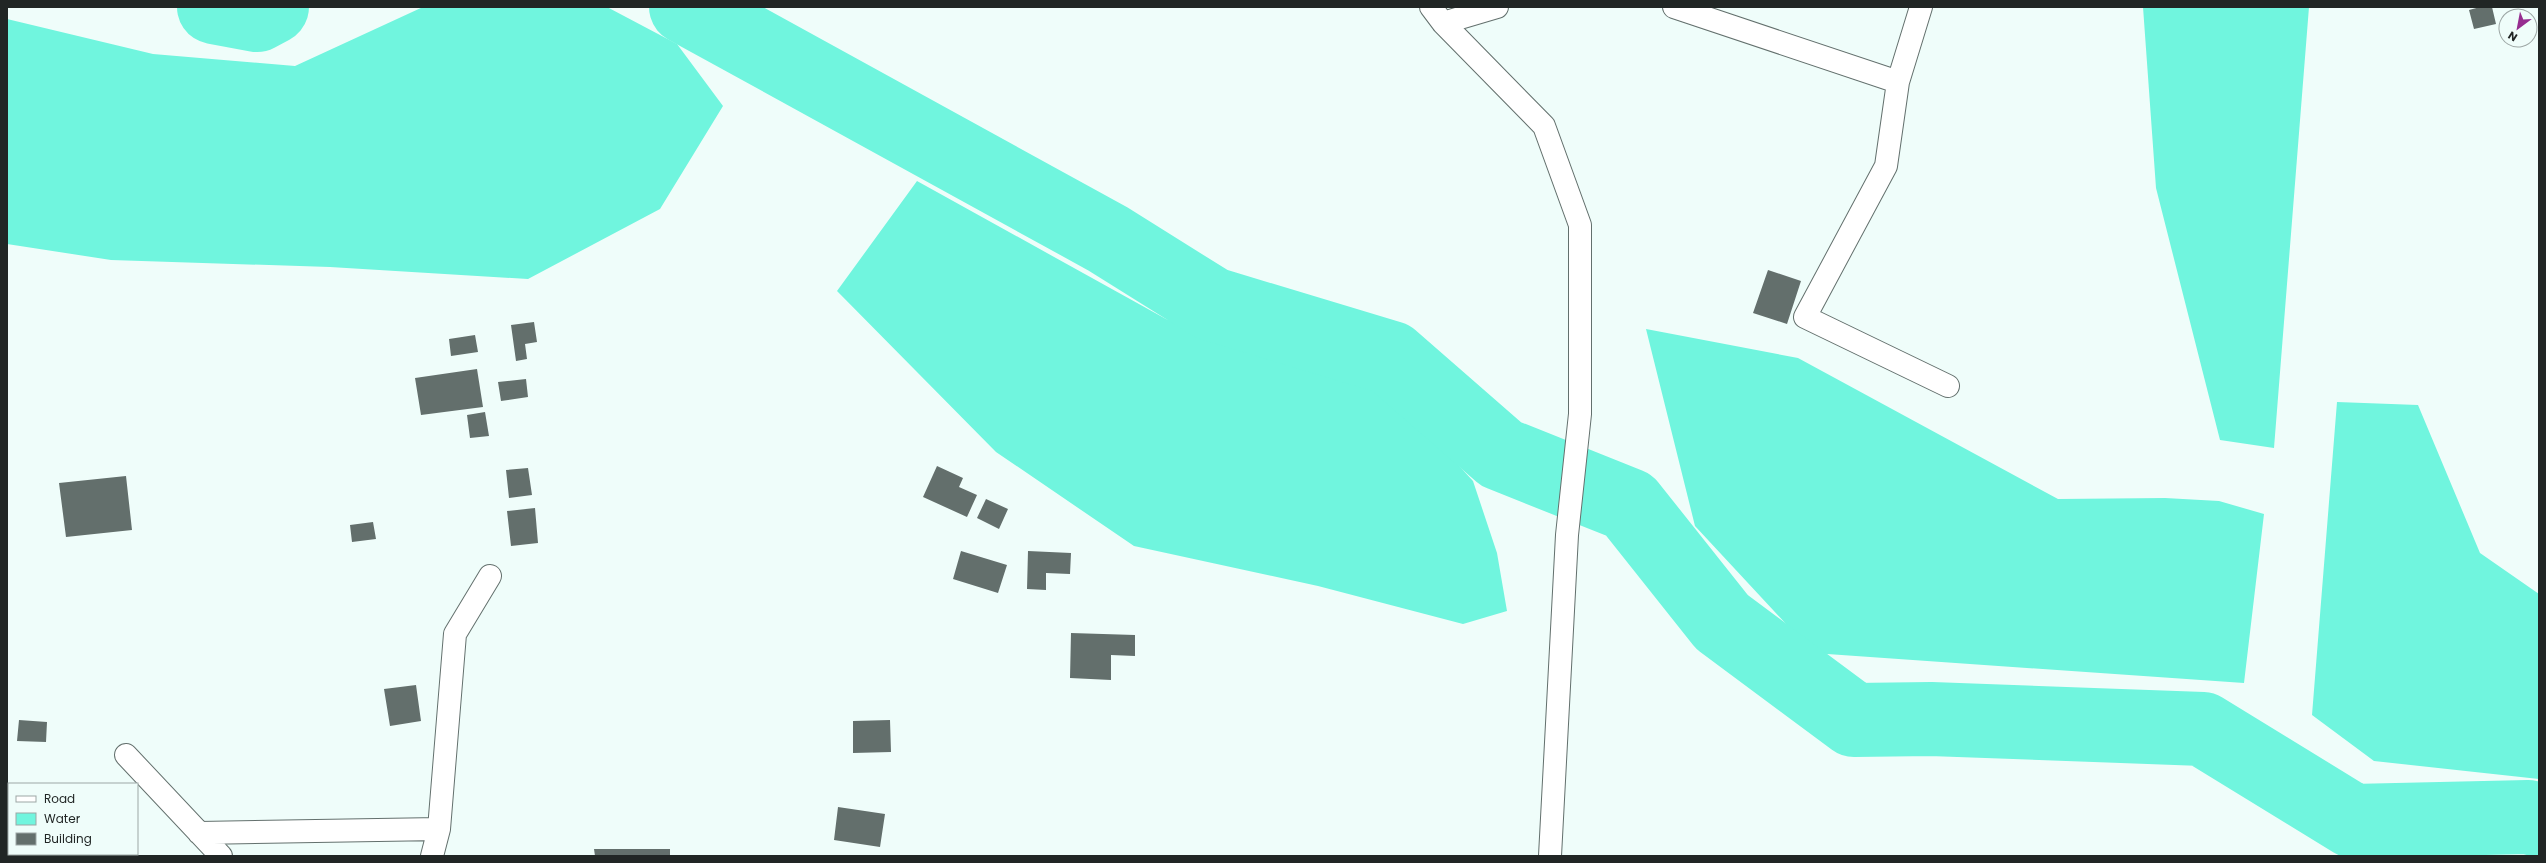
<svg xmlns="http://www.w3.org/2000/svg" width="2546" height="863" font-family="Poppins,sans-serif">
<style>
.water{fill:#70f5de}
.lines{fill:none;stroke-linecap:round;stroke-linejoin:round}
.river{stroke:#70f5de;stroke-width:74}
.building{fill:#636f6c}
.minor-casing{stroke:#63706d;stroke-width:24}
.minor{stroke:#fff;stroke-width:22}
</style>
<rect width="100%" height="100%" fill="#effdfa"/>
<path class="water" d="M423,7h184l70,37 46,62 -63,103 -132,70 -198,-12 -219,-7 -104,-16v-225l146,35 142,12z
M2143,7h166l-35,441 -54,-8 -64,-252z
M917,181l249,138 226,74 81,88 24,72 10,58 -44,13 -145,-38 -184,-40 -138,-94 -159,-161z
M1646,329l152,29 260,141 107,-1 54,3 45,13 -20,169 -431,-30 -118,-127z
M2337,402l81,3 62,148 59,41v185l-165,-18 -62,-46z"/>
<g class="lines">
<path class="river" d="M214,7l43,8 15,-8
M686,7l422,232 104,65 179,54 110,96 128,51 93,117 132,98 77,-1 272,10 150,92 175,-4 11,3"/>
</g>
<path class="building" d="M2480,7h12l4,17 -22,5 -5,-19z
M1768,270l33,11 -14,43 -34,-11z
M534,322l3,20 -12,2 2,15 -11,2 -5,-36z
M475,335l3,17 -27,4 -2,-17z
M477,369l6,38 -62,8 -6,-37z
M526,379l2,18 -27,4 -3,-19z
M485,412l4,24 -19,2 -3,-23z
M937,466l26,12 -4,9 18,8 -10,22 -44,-20z
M528,468l4,27 -23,3 -3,-28z
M126,476l6,54 -66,7 -7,-54z
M986,499l22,10 -9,20 -22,-11z
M535,508l3,35 -27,3 -4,-35z
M373,522l3,17 -24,3 -2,-17z
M961,551l46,14 -9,28 -45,-14z
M1028,551l43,2 -1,21 -24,-1v17l-19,-1z
M1071,633l64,2v21l-24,-1v25l-41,-2z
M416,685l5,36 -31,5 -6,-37z
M19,720l28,2 -1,20 -29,-1z
M890,720l1,32 -38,1v-32z
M838,807l47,7 -5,33 -46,-7z
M594,849h76v7h-75z"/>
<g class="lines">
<g class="minor-casing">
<path id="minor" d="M1431,7l12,16 101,103 36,99v189l-13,121 -17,321
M1674,7l224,75
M1921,7l-23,75 -12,84 -81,151 143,69
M1443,23l54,-16
M126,755l95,101
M199,833l240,-4
M432,856l7,-27 16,-195 35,-58"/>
</g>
<use href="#minor" class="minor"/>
</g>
<rect width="2546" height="863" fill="none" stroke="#212625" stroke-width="16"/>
<rect x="8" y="783" width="130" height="72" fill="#effdfa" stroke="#9da7a5"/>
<rect x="16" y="796" width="20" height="6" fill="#ffffff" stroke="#9da7a5"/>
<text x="44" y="803" font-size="12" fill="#212625">Road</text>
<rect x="16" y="813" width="20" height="12" fill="#70f5de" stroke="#9da7a5"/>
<text x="44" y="823" font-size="12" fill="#212625">Water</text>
<rect x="16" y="833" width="20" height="12" fill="#636f6c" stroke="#9da7a5"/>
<text x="44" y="843" font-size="12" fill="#212625">Building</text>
<g transform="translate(2518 28) rotate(212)"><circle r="19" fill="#effdfa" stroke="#9da7a5"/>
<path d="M0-3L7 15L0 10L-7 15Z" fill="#962d90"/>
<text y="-6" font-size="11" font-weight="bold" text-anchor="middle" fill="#212625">N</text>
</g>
</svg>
